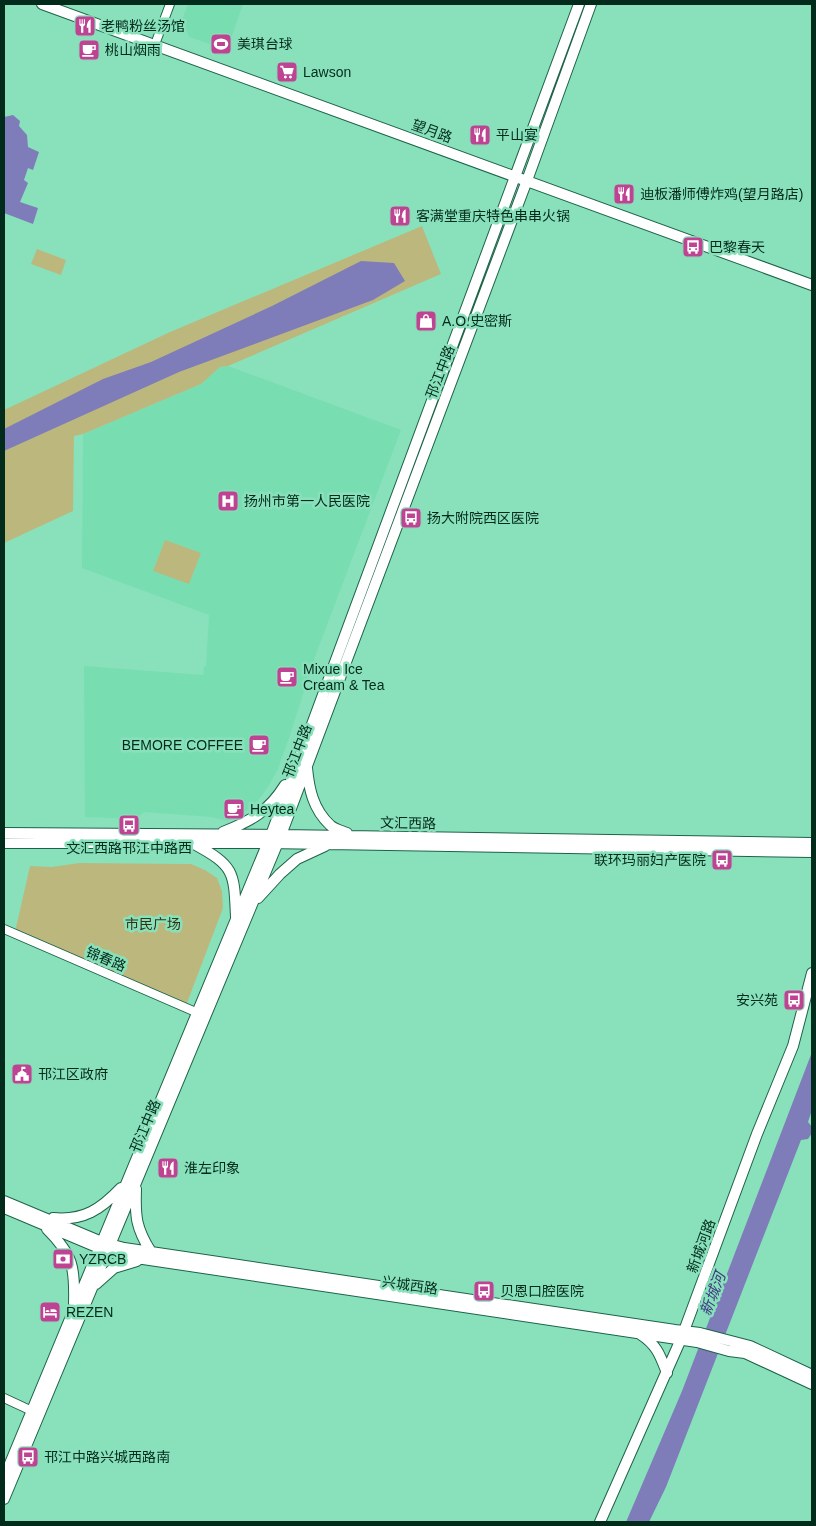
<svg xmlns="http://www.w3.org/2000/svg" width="816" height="1526" font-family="Arial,'Noto Sans SC',sans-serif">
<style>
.built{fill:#79ddb2}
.green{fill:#bcb87d}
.water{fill:#7e7dba}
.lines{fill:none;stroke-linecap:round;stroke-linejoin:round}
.street-casing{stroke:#1d6349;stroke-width:10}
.secondary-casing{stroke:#1d6349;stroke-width:12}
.street{stroke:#fff;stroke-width:8}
.secondary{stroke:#fff;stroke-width:10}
.labels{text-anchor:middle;stroke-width:5;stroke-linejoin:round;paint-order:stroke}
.poi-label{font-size:14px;fill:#032b1c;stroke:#89e1bb;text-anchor:start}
.street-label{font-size:14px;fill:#032b1c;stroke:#89e1bb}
.park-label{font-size:14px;fill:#343212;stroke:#89e1bb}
.water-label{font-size:15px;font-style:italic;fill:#413884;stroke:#89e1bb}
</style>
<rect width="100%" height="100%" fill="#89e1bb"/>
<path class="built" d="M188,4h55l-16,46 -38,-13 -7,-17z
M228,366l173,64 -85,224 -27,84 -11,31 -10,18 -8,11 -11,11 -21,12 -17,-4 -67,-5 -9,7 -50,-2 -1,-151 119,9 1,-8 2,-1 3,-51 -127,-47 1,-134 118,-50 19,-17z"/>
<path class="green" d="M422,226l19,48 -213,92 -8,1 -19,17 -118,50 -9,2 -1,75 -69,32v-133l166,-78z
M37,249l29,11 -5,15 -30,-11z
M165,540l36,13 -12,31 -36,-13z
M79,863l112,1 14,6 12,8 5,13 1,17 -36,95 -172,-71 15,-66 22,1z"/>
<path class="water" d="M13,115l7,6 -1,5 8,9 1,12 11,5 -6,18 -5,-2 -4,12 4,3 -8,19 18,6 -5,16 -29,-11v-47l1,-2 -1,-5v-42z
M361,261l33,2 11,18 -32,19 -194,72 -175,79v-22l99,-50 48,-17 121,-56z
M812,1052v58l-4,12 4,5v6l-4,6 -7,1 -135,347 -17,35h-23l56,-131z"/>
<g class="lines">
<g class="street-casing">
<path id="street" d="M157,39l13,-35
M4,929l194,84
M4,1398l28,13"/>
</g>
<g class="secondary-casing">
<path id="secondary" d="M42,4l770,281
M307,768c2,21 6,41 23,57 4,4 12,6 17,8
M223,832c28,-11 46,-21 62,-47
M4,833l277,2 531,8
M4,843h264l544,9
M194,844c41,22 40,28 42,73
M258,898l22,-24 17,-15 28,-13
M136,1189c-1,28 0,39 15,63
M4,1201l98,41 22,6 551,82 25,3 50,13 62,29
M4,1208l95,40 24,8 574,86 32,9 16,2 67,31
M53,1218c31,3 48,-9 68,-30
M47,1229c26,26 28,38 27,74
M96,1284l18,-16 23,-7
M640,1334c17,11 20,21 27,39
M4,1478l267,-643 308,-831
M4,1499l277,-664 248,-660 62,-171
M600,1522l81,-183 76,-205 36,-88 19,-73"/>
</g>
<use href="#street" class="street"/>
<use href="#secondary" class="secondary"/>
</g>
<defs>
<g id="restaurant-square" transform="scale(1.125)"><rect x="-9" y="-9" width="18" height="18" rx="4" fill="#bf4393" stroke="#89e1bb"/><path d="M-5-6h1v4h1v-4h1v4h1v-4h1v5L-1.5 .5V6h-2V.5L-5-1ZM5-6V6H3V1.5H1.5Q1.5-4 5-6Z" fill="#fff"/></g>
<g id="stadium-square" transform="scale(1.125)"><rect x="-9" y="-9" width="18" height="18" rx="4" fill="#bf4393" stroke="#89e1bb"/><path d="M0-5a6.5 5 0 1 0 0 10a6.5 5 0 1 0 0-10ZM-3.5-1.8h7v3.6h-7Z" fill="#fff"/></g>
<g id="cafe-square" transform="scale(1.125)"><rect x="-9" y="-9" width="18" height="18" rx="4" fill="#bf4393" stroke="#89e1bb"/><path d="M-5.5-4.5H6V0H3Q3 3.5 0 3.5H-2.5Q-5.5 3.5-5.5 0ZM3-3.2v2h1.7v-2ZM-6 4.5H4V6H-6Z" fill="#fff"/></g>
<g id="supermarket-square" transform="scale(1.125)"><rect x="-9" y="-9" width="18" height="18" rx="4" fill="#bf4393" stroke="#89e1bb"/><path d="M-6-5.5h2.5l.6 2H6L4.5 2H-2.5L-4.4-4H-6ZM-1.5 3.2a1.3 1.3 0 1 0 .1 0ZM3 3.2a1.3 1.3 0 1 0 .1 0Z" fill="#fff"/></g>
<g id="bus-square" transform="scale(1.125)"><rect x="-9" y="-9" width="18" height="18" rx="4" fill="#bf4393" stroke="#89e1bb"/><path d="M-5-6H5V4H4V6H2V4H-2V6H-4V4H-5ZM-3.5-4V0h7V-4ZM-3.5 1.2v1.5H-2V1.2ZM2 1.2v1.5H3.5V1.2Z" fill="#fff"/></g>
<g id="shop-square" transform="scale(1.125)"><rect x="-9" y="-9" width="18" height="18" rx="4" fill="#bf4393" stroke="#89e1bb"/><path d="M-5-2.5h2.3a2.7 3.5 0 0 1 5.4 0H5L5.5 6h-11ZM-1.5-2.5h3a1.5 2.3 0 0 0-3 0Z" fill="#fff"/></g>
<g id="hospital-square" transform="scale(1.125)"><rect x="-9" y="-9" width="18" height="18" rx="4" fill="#bf4393" stroke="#89e1bb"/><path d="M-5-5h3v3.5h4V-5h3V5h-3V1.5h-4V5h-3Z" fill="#fff"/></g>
<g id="civic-square" transform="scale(1.125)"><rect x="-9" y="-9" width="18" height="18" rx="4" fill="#bf4393" stroke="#89e1bb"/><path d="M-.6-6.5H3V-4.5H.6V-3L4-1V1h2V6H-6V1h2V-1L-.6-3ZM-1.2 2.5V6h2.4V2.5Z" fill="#fff"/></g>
<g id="bank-square" transform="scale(1.125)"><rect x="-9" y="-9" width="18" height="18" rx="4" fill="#bf4393" stroke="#89e1bb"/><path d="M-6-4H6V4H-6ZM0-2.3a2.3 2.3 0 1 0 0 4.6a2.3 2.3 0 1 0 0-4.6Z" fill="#fff"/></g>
<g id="hotel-square" transform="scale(1.125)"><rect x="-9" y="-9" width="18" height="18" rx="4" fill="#bf4393" stroke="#89e1bb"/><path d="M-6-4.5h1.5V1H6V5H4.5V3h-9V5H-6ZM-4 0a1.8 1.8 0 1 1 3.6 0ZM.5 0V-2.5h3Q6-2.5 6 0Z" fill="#fff"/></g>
</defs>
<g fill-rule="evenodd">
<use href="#restaurant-square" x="85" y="26"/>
<use href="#stadium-square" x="221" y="44"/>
<use href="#cafe-square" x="89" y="50"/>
<use href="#supermarket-square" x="287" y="72"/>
<use href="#restaurant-square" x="480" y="135"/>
<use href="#restaurant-square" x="624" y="194"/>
<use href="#restaurant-square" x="400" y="216"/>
<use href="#bus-square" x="693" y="247"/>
<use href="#shop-square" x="426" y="321"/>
<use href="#hospital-square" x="228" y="501"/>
<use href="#bus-square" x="411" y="518"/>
<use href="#cafe-square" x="287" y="677"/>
<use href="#cafe-square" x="259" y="745"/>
<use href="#cafe-square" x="234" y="809"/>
<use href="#bus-square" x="129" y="825"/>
<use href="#bus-square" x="722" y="860"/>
<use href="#bus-square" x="794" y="1000"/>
<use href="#civic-square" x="22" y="1074"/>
<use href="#restaurant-square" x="168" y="1168"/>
<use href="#bank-square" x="63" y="1259"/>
<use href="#bus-square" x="484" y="1291"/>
<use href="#hotel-square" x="50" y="1312"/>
<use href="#bus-square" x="28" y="1457"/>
</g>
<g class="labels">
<g class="poi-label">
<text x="101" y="31">老鸭粉丝汤馆</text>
<text x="237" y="49">美琪台球</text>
<text x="105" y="55">桃山烟雨</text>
<text x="303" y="77">Lawson</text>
<text x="496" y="140">平山宴</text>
<text x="640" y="199">迪板潘师傅炸鸡(望月路店)</text>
<text x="416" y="221">客满堂重庆特色串串火锅</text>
<text x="709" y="252">巴黎春天</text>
<text x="442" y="326">A.O.史密斯</text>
<text x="244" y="506">扬州市第一人民医院</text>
<text x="427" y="523">扬大附院西区医院</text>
<text x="303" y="674">Mixue Ice<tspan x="303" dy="16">Cream &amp; Tea</tspan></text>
<text x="243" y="750" text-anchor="end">BEMORE COFFEE</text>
<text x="250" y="814">Heytea</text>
<text x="129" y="853" text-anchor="middle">文汇西路邗江中路西</text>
<text x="706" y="865" text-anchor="end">联环玛丽妇产医院</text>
<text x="778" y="1005" text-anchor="end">安兴苑</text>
<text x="38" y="1079">邗江区政府</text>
<text x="184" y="1173">淮左印象</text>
<text x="79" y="1264">YZRCB</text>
<text x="500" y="1296">贝恩口腔医院</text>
<text x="66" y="1317">REZEN</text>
<text x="44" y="1462">邗江中路兴城西路南</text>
</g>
<g class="street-label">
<text transform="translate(432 131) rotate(20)" y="5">望月路</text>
<text transform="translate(440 372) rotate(-69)" y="5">邗江中路</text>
<text transform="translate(297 751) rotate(-69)" y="5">邗江中路</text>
<text transform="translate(408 823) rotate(1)" y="5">文汇西路</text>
<text transform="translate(106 959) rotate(23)" y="5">锦春路</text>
<text transform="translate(145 1126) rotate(-67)" y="5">邗江中路</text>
<text transform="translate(701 1246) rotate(-70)" y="5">新城河路</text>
<text transform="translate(410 1285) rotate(8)" y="5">兴城西路</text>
</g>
<g class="park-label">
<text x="153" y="929">市民广场</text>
</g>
<g class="water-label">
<text transform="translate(713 1294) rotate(-69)" y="5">新城河</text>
</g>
</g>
<rect width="816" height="1526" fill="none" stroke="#032b1c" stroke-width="10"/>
</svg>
